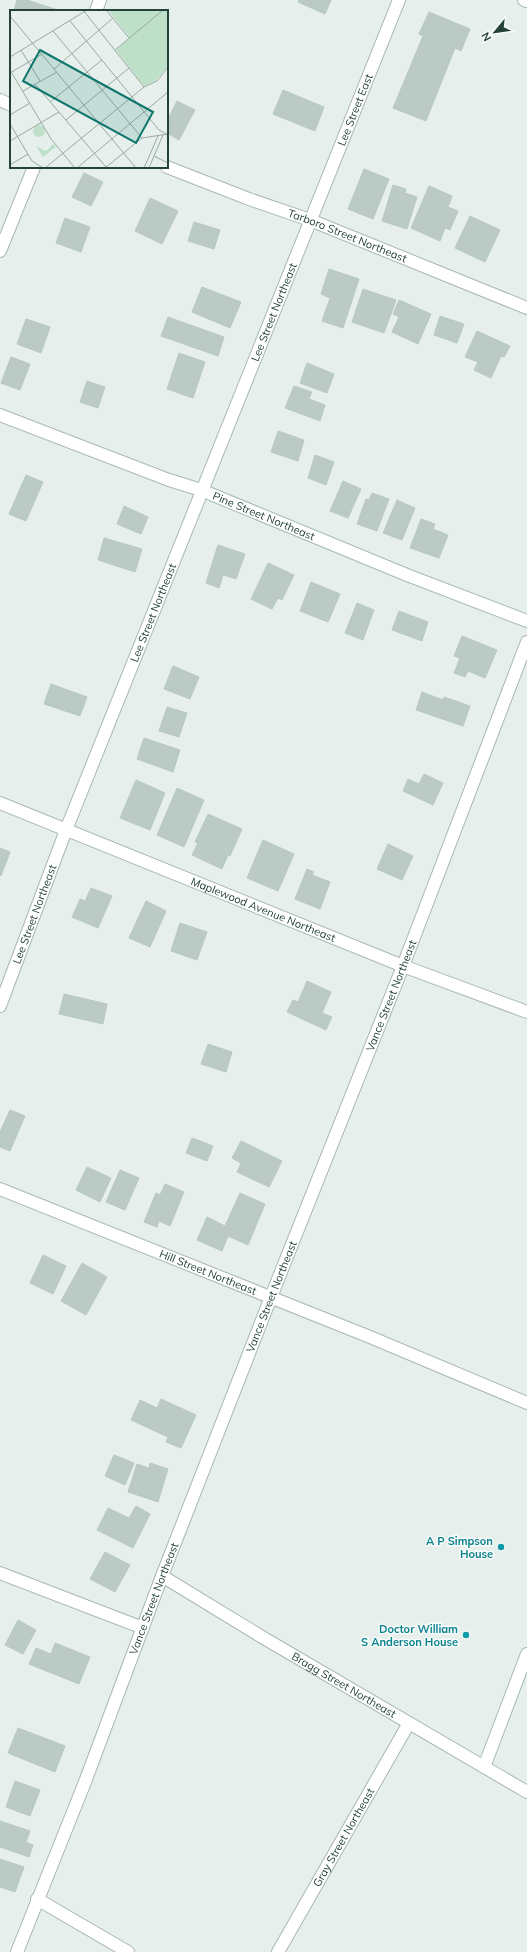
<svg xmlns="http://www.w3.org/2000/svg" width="527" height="1952" font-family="Mulish,sans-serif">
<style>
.building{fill:#bbcac4;stroke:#b8c9c2}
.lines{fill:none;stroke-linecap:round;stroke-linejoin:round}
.street-casing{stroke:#a8b8b2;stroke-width:14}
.secondary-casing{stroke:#a4bbb3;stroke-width:14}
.street{stroke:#fff;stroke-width:12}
.secondary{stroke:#fff;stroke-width:12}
.culture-dot{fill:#0f9aa8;stroke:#f7fbf9;stroke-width:1.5}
.labels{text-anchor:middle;stroke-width:3;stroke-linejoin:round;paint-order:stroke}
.street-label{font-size:11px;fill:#24423a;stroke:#f7fbf9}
.culture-label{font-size:11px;font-weight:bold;fill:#0d838f;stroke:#f7fbf9;text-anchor:end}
.inset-road{fill:none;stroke:#98aaa4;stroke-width:1}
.view{fill:#0f766e;fill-opacity:0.15;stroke:#0f766e;stroke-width:2}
.inset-edge{fill:none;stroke:#24423a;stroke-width:2}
</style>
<rect width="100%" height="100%" fill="#e6efeb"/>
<path class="building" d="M17,0h10l34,11h-47z
M299,0h32l-6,14 -27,-12z
M429,12l41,17 -9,22 -6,-3 -29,73 -33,-13 30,-72 -4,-2z
M283,90l41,17 -9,24 -42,-17z
M177,101l18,9 -16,30 -12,-7v-12z
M364,169l25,10 -16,40 -25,-10z
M84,173l19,9 -12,24 -19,-9z
M393,185l13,4 -1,4 12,4 -10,32 -25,-8z
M429,186l23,10 -4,11 10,4 -8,19 -5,-2 -5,13 -29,-13z
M150,198l28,13 -16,33 -27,-13z
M470,216l30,14 -15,32 -30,-14z
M65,218l25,9 -9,25 -25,-9z
M194,222l26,8 -6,19 -26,-8z
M329,269l30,10 -16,49 -21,-7 8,-23 -9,-4z
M202,287l39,15 -11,26 -38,-16z
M363,289l33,11 -12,33 -32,-11z
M399,300l32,14 -13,30 -26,-12 7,-15 -6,-3z
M440,316l24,8 -7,19 -23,-8z
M168,317l56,20 -6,19 -57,-20z
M26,319l24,8 -9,26 -24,-9z
M477,331l33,15 -6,11 -3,-1 -10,22 -17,-8 4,-8 -13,-5z
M179,353l26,9 -12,36 -26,-9z
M11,357l19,7 -10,26 -19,-7z
M307,363l27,11 -7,19 -27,-10z
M87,381l18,6 -7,21 -18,-6z
M294,386l18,6 -3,7 16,6 -5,16 -35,-13z
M278,431l26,9 -6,21 -27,-9z
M315,455l19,7 -8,23 -18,-7z
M26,475l17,7 -17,39 -17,-7z
M343,481l18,8 -13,29 -18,-7z
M372,493l17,6 -12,32 -20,-7 9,-25 3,1z
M397,500l18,8 -13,32 -19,-7z
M124,506l24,11 -7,17 -24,-10z
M421,519l14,5 -2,5 15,6 -9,23 -29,-10z
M104,538l38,11 -7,23 -37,-12z
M218,545l27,9 -9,25 -13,-4 -4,13 -13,-5z
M268,563l26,12 -12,25 -4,-2 -6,11 -21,-10z
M311,582l29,12 -12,28 -28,-11z
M357,603l17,7 -11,30 -18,-7z
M399,611l29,11 -6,19 -30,-11z
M462,636l35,14 -12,28 -17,-7 -3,6 -11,-4 6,-15 -6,-2z
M173,666l26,11 -9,22 -26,-10z
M51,684l36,13 -7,19 -36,-12z
M422,692l21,8 1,-3 26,9 -7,20 -47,-16z
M167,707l20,6 -8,24 -20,-6z
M144,738l36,12 -7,22 -36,-13z
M424,774l19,9 -10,22 -30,-14 5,-12 11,5z
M136,780l29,13 -15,37 -30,-12z
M177,788l27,12 -20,47 -27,-12z
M208,814l34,15 -12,27 -2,-1 -6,14 -30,-14 6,-12 -3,-1z
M263,840l31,14 -16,37 -31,-13z
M388,844l25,12 -11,24 -25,-11z
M0,848l10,4 -9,24 -1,-1z
M307,869l7,3 -2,3 18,7 -10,27 -25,-10z
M91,888l21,8 -14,32 -26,-11 8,-18 5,2z
M146,901l20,10 -16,36 -21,-9z
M180,923l27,9 -10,28 -26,-9z
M307,981l24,11 -9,21 10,4 -6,13 -39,-18 6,-12 5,2z
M64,994l43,10 -4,20 -44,-10z
M208,1044l24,8 -6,20 -25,-8z
M10,1110l15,6 -15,35 -10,-4v-15z
M192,1138l21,8 -6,15 -21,-8z
M241,1141l41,20 -13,26 -32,-15 4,-9 -9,-5z
M87,1167l24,11 -11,24 -24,-12z
M120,1170l19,8 -14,32 -19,-8z
M165,1184l19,8 -14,34 -11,-5 -2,6 -13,-5 12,-29 4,2z
M240,1193l25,11 -17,41 -20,-9 -6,15 -25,-11 10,-23 18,9z
M43,1255l23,11 -13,28 -23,-11z
M82,1263l25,14 -21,38 -25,-14z
M161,1399l35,16 -15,33 -15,-6 2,-5 -37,-17 9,-20 17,8z
M114,1455l20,8 -9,22 -20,-9z
M150,1463l18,6 -10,33 -30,-10 9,-28 12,4z
M136,1506l14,8 -17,34 -36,-18 11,-22 21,10z
M105,1552l25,13 -15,27 -25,-13z
M18,1620l18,10 -13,24 -18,-9z
M55,1643l35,14 -11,27 -50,-20 7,-16 15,6z
M18,1728l47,18 -10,26 -47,-19z
M15,1781l25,9 -10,26 -24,-9z
M0,1821l30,10 -4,11 7,3 -4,12 -29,-10z
M0,1859l24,8 -9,25 -15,-5z"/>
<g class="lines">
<g class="street-casing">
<g id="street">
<path d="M96,11l4,-11"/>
<path d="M0,100l11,5"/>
<path id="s1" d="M167,167l82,32 61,21 217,88"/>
<path d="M0,251l34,-84"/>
<path d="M0,415l169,65 32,10"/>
<path id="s2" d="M0,803l403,163 124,46"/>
<path id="s3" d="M0,1006l66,-176 333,-830"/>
<path id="s4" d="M0,1189l370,148 157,66"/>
<path d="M0,1573l143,55"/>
<path id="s5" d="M162,1576l100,61 265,155"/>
<path d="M37,1899l91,53"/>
<path id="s6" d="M17,1952l68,-170 77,-206 109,-279 132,-331 124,-324"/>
<path id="s7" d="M278,1952l131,-229"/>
</g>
</g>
<g class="secondary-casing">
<g id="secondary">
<path d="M524,0l3,1"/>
<path id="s8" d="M201,490l206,85 120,46"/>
<path d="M484,1767l43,-113"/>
</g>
</g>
<use href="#street" class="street"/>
<use href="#secondary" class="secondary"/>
</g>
<g class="culture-dot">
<circle cx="501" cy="1547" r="4"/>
<circle cx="466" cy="1635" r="4"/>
</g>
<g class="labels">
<g class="street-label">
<text dy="4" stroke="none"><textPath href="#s3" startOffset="964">Lee Street East</textPath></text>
<text dy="4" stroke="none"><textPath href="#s1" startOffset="193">Tarboro Street Northeast</textPath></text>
<text dy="4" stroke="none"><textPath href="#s3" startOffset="746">Lee Street Northeast</textPath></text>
<text dy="4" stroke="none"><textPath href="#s8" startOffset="68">Pine Street Northeast</textPath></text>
<text dy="4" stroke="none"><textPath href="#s3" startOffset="422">Lee Street Northeast</textPath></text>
<text dy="4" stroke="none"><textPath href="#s2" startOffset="284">Maplewood Avenue Northeast</textPath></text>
<text dy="4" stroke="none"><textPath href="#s3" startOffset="98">Lee Street Northeast</textPath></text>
<text dy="4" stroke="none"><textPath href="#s6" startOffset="1027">Vance Street Northeast</textPath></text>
<text dy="4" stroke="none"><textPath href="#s4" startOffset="224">Hill Street Northeast</textPath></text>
<text dy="4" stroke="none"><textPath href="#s6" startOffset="703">Vance Street Northeast</textPath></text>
<text dy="4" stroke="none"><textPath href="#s6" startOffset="379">Vance Street Northeast</textPath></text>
<text dy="4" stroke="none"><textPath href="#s5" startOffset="212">Bragg Street Northeast</textPath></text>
<text dy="4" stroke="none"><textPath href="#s7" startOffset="132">Gray Street Northeast</textPath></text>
</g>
<g class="culture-label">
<text x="493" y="1545">A P Simpson<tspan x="493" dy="13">House</tspan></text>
<text x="458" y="1633">Doctor William<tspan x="458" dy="13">S Anderson House</tspan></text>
</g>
</g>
<g transform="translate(10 10)">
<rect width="158" height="158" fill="#e6efeb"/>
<path d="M98,0h60v56l-13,15 -11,5 -28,-36 14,-12zM23 121a6 6 0 1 1 12 0a6 6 0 1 1-12 0ZM43,134l3,3 -13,10 -7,-11 10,5z" fill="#bfe0c8"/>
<path class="inset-road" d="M73,0l61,77M96,0l23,28M0,6l126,152M60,11l89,109 9,5M43,21l89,107M11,40l19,31M105,40l48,-40M0,47l77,-47M44,59l59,-51M0,60l41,69 24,29M0,63l32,-19M25,74l71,83M13,81l34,-19M40,92l52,-42M0,105l20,-12M56,110l63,-52M0,114l22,37 11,7M0,131l49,-29M144,146l14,7M0,155l18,-11M35,158l99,-81 13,-6 11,-14M67,158l91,-76M95,158l37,-30 26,-4M134,158l14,-32M139,158l14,-33"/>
<path class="view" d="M30,40l113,62 -17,31 -113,-62z"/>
<rect width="158" height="158" class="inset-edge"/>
</g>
<g transform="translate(495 32) rotate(241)" stroke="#f7fbf9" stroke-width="3" paint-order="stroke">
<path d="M0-3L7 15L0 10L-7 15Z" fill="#24423a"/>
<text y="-6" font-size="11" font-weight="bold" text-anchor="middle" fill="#24423a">N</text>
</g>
</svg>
